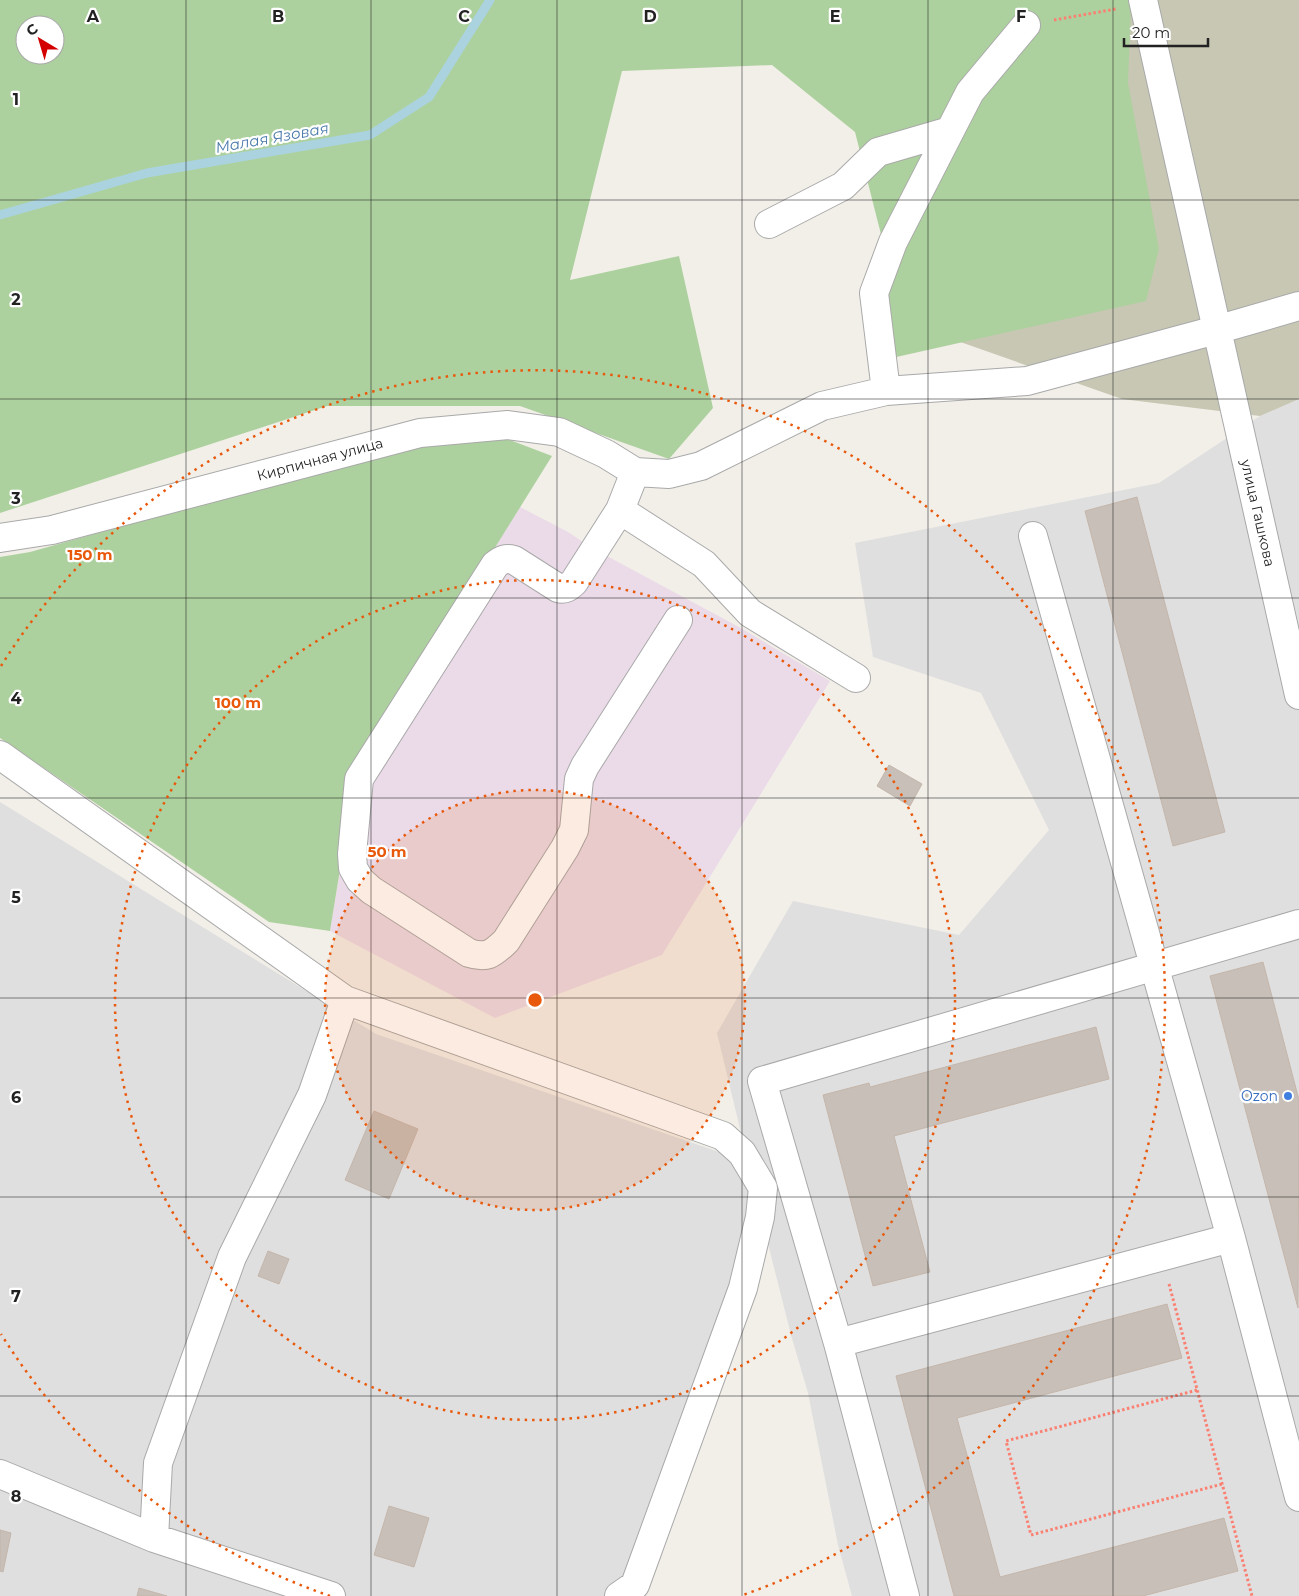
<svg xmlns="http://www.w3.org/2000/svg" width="1299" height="1596" font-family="Montserrat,sans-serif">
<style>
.residential{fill:#e0dfdf}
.industrial{fill:#ebdbe8}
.construction{fill:#c7c7b4}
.forest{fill:#add19e;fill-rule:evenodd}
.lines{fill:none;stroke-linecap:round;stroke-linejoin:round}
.stream{stroke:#aad3df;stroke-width:9}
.building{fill:#c7bfb8;stroke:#c4b6ab}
.minor-casing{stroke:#a9a9a9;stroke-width:30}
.path{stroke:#fa8072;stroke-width:3;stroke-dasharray:2.5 2.5;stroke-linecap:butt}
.minor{stroke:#fff;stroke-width:28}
.grid{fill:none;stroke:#222;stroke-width:1;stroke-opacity:0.55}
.ring{fill:none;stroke:#e8590c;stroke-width:2.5;stroke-dasharray:2.5 5}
.shop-dot{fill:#3f7fe0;stroke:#fff;stroke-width:2}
.labels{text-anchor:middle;stroke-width:4.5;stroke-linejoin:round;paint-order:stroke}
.street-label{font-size:14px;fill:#222;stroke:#fff}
.shop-label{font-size:14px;fill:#366cbe;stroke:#fff;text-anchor:end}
.water-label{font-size:15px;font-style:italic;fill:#4a7aab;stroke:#fff}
.grid-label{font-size:16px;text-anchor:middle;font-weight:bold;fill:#222;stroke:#fff;stroke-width:4.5;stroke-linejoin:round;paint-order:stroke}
.centre{fill:#e8590c;stroke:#fff;stroke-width:2.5}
.ring-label{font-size:15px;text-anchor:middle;font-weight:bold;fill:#e8590c;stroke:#fff;stroke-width:4.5;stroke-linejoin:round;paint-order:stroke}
</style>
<rect width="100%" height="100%" fill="#f2efe9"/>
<path class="residential" d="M1299,399v1197h-447l-14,-51 -30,-152 -17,-58 -35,-139 -113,400h-643v-794l376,232 372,128 -31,-129 76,-132 166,34 90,-105 -68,-137 -108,-36 -18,-114 304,-60 101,-67z"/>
<path class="industrial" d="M520,507l48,25 24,16 147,79 91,54 -168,274 -167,63 -165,-87 26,-160z"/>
<path class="construction" d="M932,0h367v399l-39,17 -138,-17 -210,-74z"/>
<path class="forest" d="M0,0h1135l-4,7 -3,76 31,166 -13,52 -272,61 13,-104 -32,-126 -83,-67 -150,6 -52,209 109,-24 34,152 -44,51 -149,-53h-193l-327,107zM25,25h30v30h-30z
M502,437l50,19 -196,315 -26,160 -61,-9 -269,-184v-181l30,-5 389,-109z"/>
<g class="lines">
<path class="stream" d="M0,215l147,-42 223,-38 59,-38 61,-97"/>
</g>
<path class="building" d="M1137,497l88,335 -52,14 -88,-335z
M889,765l33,19 -12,22 -33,-20z
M1263,962l36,138 -1,208 -88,-332z
M1096,1027l13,52 -215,57 36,136 -57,14 -50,-191 46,-12 1,4z
M374,1111l44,18 -29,70 -44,-19z
M268,1251l21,8 -10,25 -21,-8z
M1167,1304l15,54 -225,60 43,159 224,-59 14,53 -95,25h-189l-58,-220z
M389,1506l40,12 -15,49 -40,-12z
M0,1530l11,3 -8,39 -3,-1z
M139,1588l28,8h-30z"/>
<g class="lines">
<g class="minor-casing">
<path id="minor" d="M1143,0l156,695
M769,224l74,-38 35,-34 72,-21
M886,391l-12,-98 19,-51 77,-150 56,-67
M635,472l-15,38 -46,72c-5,5 -9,8 -16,6l-44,-28c-8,-2 -12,-1 -19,5l-136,214 -7,75 1,14 7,12 11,10 98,63c19,6 24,0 37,-12l59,-93 9,-18 5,-51 6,-13 93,-146
M620,510l84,54 46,49 106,65
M1033,536l198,702 68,259
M0,538l52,-8 368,-97 88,-8 51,7 47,22 29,18 34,2 32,-8 121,-60 64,-15 141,-10 189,-51 83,-24
M0,755l345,245 378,136 19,17 21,35 -3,29 -17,71 -108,297 -16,11
M838,1343l393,-105
M0,1474l154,64 177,58
M154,1538l4,-75 74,-206 80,-162 33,-95
M905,1596l-67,-253 -76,-262 537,-157"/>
</g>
<path class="path" d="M1054,20l62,-11
M1169,1284l83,312
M1197,1390l-191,51 25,94 191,-51"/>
<use href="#minor" class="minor"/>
</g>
<path class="grid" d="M186,0v1596M371,0v1596M557,0v1596M742,0v1596M928,0v1596M1113,0v1596M0,200h1299M0,399h1299M0,598h1299M0,798h1299M0,998h1299M0,1197h1299M0,1396h1299"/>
<circle cx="535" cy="1000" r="210" fill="#e8590c" fill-opacity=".12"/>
<g class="ring">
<circle cx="535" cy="1000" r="210"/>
<circle cx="535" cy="1000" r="420"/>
<path d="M330 1596A630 630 0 0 1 1 1334M1 666A630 630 0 1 1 740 1596"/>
</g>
<circle class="shop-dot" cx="1288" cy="1096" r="5"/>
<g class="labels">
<g class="street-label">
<text transform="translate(320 459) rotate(-15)" y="5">Кирпичная улица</text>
<text transform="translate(1258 513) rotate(77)" y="5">улица Гашкова</text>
</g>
<g class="shop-label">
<text x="1278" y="1101">Ozon</text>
</g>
<g class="water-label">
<text transform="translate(272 138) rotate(-10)" y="5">Малая Язовая</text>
</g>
</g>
<g class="grid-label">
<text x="93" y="22">A</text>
<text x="278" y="22">B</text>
<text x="464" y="22">C</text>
<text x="650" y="22">D</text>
<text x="835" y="22">E</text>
<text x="1021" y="22">F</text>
<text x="16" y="105">1</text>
<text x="16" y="305">2</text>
<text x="16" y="504">3</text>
<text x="16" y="704">4</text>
<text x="16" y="903">5</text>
<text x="16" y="1103">6</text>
<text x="16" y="1302">7</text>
<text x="16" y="1502">8</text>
</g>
<circle cx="535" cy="1000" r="8" class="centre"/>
<g class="ring-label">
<text x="90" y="560">150 m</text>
<text x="238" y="708">100 m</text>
<text x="387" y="857">50 m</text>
</g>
<g transform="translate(40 40) rotate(322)"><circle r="24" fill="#ffffff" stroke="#a7a7a7"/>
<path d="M0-4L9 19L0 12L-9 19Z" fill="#d40000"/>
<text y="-8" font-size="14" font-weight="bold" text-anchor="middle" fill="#222222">С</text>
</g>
<path d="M1124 38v8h84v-8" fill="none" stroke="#222222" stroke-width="2.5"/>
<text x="1132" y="38" font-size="15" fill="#222222" stroke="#ffffff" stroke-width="4" paint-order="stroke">20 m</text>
</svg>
